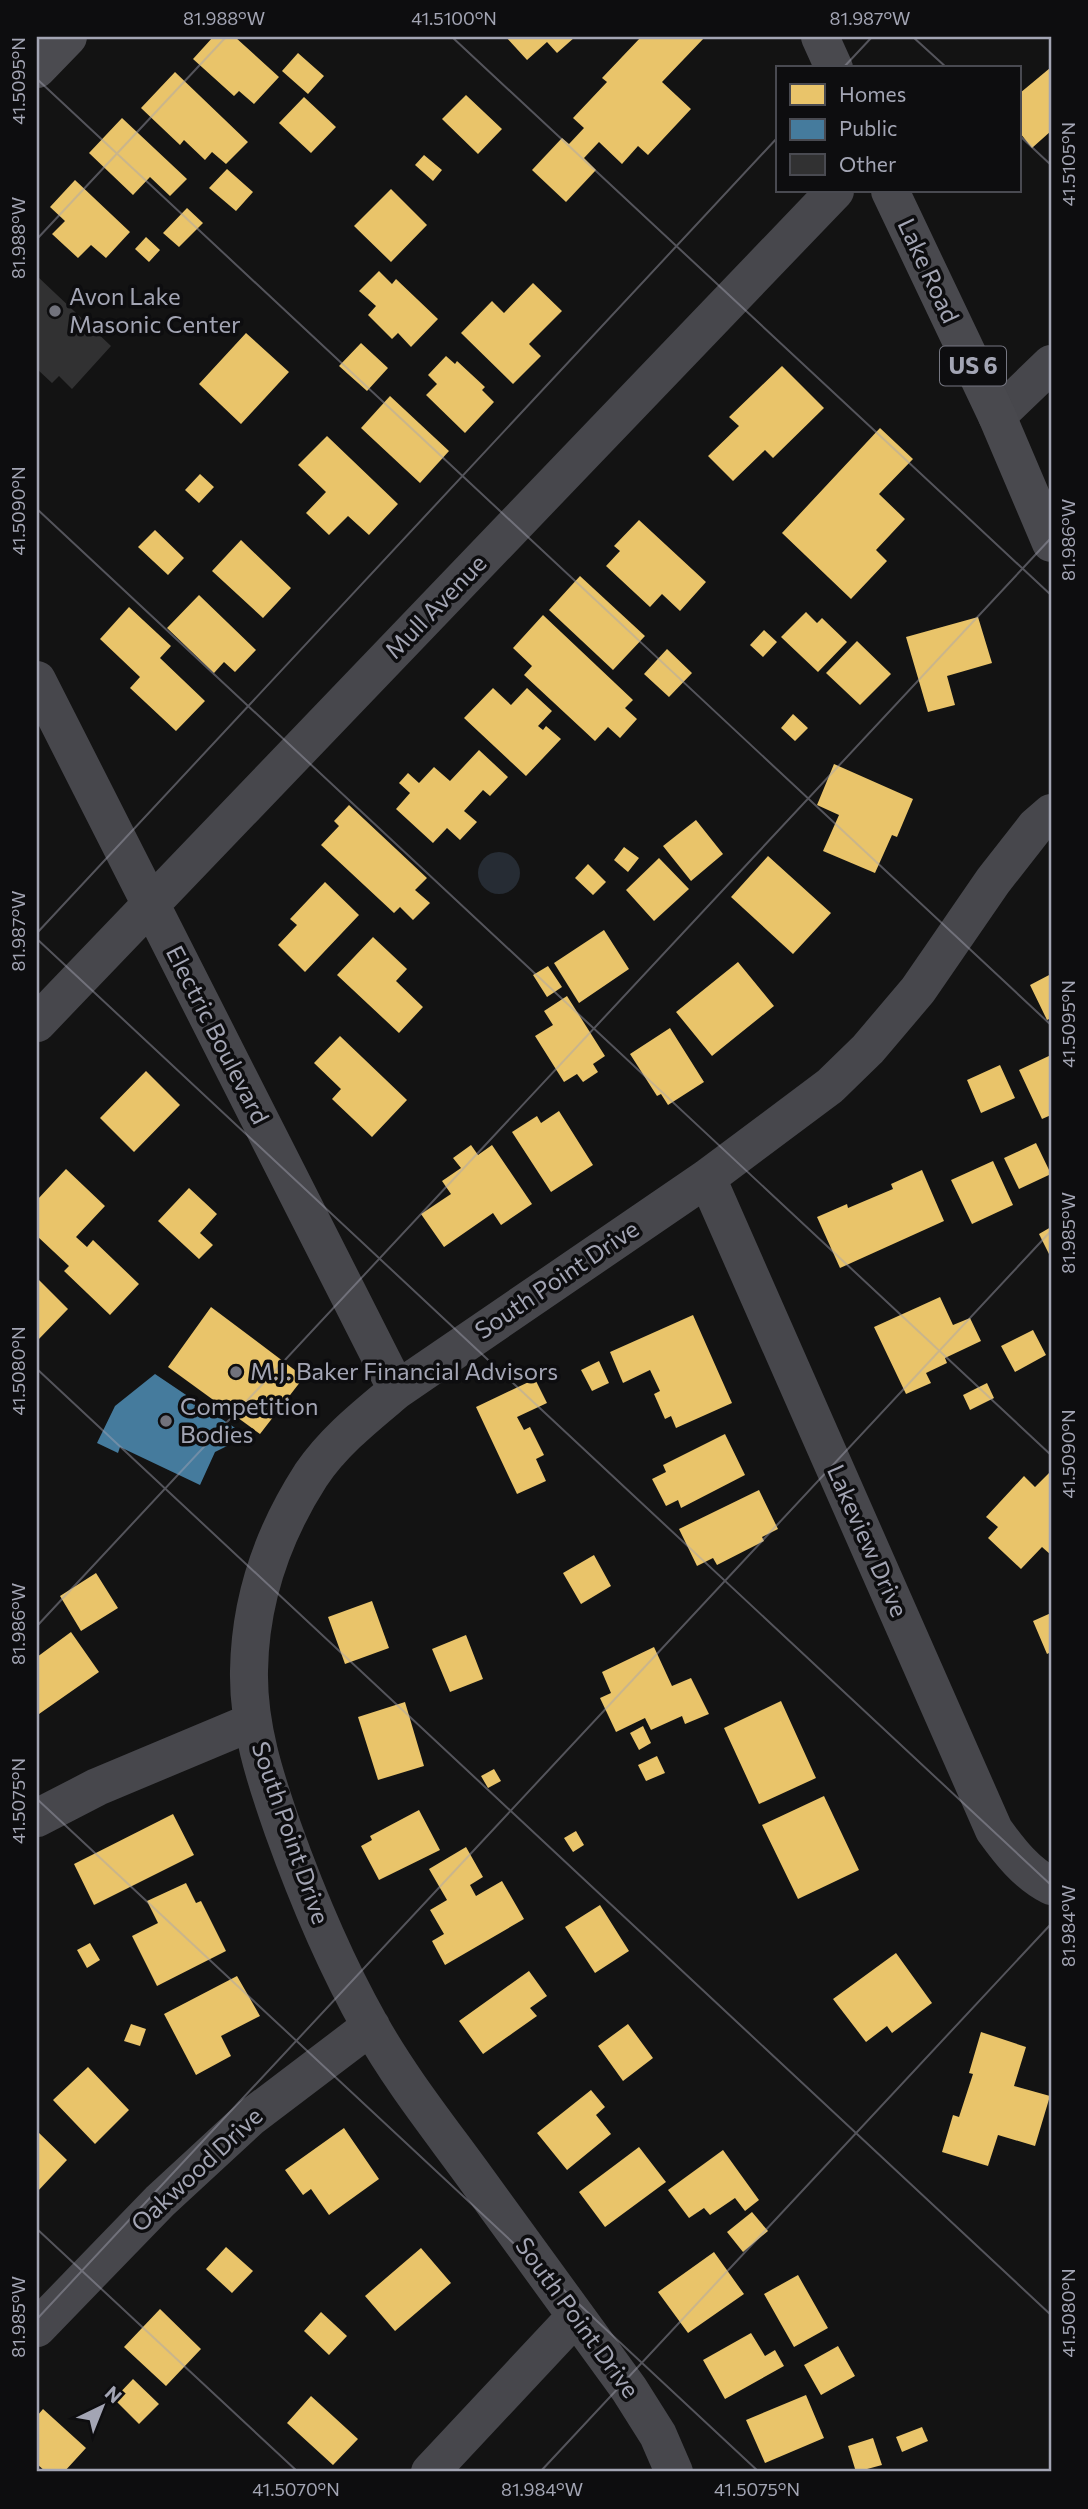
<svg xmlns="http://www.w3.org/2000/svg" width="1088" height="2509" font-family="Commissioner,sans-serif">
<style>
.water{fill:#262c34}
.homes{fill:#e9c46a}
.public{fill:#457b9d}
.building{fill:#313132}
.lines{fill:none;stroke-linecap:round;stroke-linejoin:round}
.street{stroke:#47474c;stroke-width:38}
.secondary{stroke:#4b4b50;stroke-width:38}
.primary{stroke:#49494e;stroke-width:38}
.ticks{fill:none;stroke:#a3a5b4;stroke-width:2;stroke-opacity:0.45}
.poi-dot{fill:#71727c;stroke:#0d0d0f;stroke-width:2.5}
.labels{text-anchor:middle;stroke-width:7;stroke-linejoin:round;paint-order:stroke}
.shield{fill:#0d0d0f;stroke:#767782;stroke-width:2}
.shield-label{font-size:23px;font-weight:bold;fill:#a3a5b4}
.street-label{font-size:24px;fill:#a3a5b4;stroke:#0d0d0f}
.poi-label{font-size:24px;fill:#a3a5b4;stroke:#0d0d0f;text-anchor:start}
.neatline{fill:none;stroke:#a3a5b4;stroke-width:2.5}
.ticks-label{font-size:18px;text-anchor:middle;fill:#a3a5b4}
</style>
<rect width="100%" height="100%" fill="#131313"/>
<path class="water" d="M478 873a21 21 0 1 1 42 0a21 21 0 1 1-42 0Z"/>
<path class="homes" d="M213,37h22l44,40 -25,27 -15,-13 -5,5 -41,-37z
M506,37h69l-18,16 -10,-11 -20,18z
M641,37h64l-43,45 29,27 -43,46 -10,-9 -16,18 -23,-22 -15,16 12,12 -30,32 -34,-32 30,-32 7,6 15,-16 -11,-10 34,-36 -5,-4z
M298,53l26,23 -16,18 -26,-23z
M1050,68l1,63 -19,17 -12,-15v-40z
M175,72l73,70 -22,22 -14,-12 -7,8 -21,-20 -4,5 -39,-37z
M466,95l36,34 -24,25 -36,-35z
M304,97l32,30 -25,26 -32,-30z
M122,118l65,61 -17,17 -20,-19 -17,18 -44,-42z
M424,155l18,15 -9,11 -18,-16z
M227,169l26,23 -17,19 -27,-23z
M75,180l55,52 -24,26 -15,-13 -13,13 -26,-24 13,-13 -15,-14z
M391,189l36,36 -36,37 -37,-36z
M187,208l16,15 -24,24 -16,-14z
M146,237l14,13 -11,12 -14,-13z
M379,271l13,13 4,-5 42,40 -27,28 -13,-14 -6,6 -24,-24 8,-9 -17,-15z
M533,283l29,28 -33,33 12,12 -28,28 -52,-51 31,-32 12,12z
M246,333l43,39 -48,52 -42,-40z
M361,343l27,25 -21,23 -28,-25z
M446,356l9,8 2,-3 28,26 -3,3 12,12 -29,31 -39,-38 11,-11 -9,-9z
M782,366l42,42 -51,50 -8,-8 -32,31 -25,-25 31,-30 -10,-9z
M390,396l59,55 -29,32 -59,-55z
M880,428l33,31 -34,35 26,25 -29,31 11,11 -36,38 -69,-66z
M327,436l71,68 -29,31 -21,-19 -19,19 -23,-22 20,-21 -28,-27z
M200,474l14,13 -15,16 -14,-13z
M639,520l67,62 -26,29 -18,-17 -12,13 -44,-41 14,-15 -6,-5z
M155,530l29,28 -16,17 -30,-28z
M241,540l50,48 -28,30 -51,-47z
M580,576l65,60 -32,34 -64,-60z
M199,595l57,55 -21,22 -11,-10 -10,11 -47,-45z
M129,607l42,39 -11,12 45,43 -29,30 -46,-43 10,-11 -40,-38z
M806,612l11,11 5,-5 25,24 -29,30 -37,-35z
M543,615l90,85 -8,8 12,11 -17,19 -12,-11 -13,14 -71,-66 8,-9 -19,-18z
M978,617l14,46 -45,13 8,29 -27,7 -22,-75z
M764,630l13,12 -14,15 -13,-12z
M857,641l34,33 -31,31 -34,-32z
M667,649l25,24 -23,24 -25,-23z
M493,688l18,17 16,-17 25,23 -14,15 5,4 3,-4 15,13 -35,37 -62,-58z
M793,714l15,14 -13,13 -14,-13z
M479,750l29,27 -18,19 -7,-6 -19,21 13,11 -17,18 -13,-12 -14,15 -37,-34 14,-16 -11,-10 9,-10 11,10 15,-16 16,14z
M834,764l79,35 -16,38 -5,-2 -17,38 -52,-22 16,-36 -22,-10z
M349,805l78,73 -12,12 15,13 -17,17 -13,-13 -6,6 -73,-68 18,-19 -5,-5z
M696,820l27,34 -32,27 -28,-35z
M624,847l15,11 -11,14 -14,-12z
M768,856l63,57 -38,41 -62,-57z
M659,858l30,31 -35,32 -28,-31z
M588,864l18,18 -13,13 -18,-17z
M325,882l34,33 -54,57 -27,-27 19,-20 -7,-6z
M604,930l25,39 -50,34 -25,-40z
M373,937l34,32 -11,12 27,26 -24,26 -62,-58z
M738,962l36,44 -62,50 -36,-44z
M548,966l14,21 -15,10 -14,-22z
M1051,974v44l-4,2 -17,-35z
M567,996l38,60 -12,8 5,8 -15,10 -6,-8 -13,8 -29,-46 18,-11 -9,-14z
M670,1028l34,54 -36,23 -7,-11 -4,2 -27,-42z
M340,1036l67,64 -35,37 -40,-38 9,-10 -27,-26z
M1051,1055v60l-9,4 -23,-49z
M1000,1065l15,33 -34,15 -14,-33z
M146,1071l34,34 -46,47 -34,-34z
M559,1111l34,54 -42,27 -39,-60 25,-16 4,7z
M1036,1143l15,31 -32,15 -15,-31z
M471,1145l7,10 14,-10 40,59 -31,21 -8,-12 -49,34 -23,-33 30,-20 -9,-13 19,-13 -8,-10z
M993,1161l20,44 -41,19 -21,-44z
M66,1169l39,37 -29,31 11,10 6,-7 46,44 -29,31 -46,-44 5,-5 -32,-30v-36z
M922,1170l22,51 -104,47 -23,-51 30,-13 1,4 45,-19 -2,-5z
M189,1188l28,26 -17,19 13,12 -14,14 -41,-38z
M1051,1227v31l-12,-24z
M37,1278l31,31 -31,32z
M940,1297l13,28 17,-7 11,23 -36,17 2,5 -21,10 5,10 -25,11 -32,-67z
M211,1307l93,70 -44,57 -92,-67z
M693,1315l39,88 -56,25 -5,-12 -6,3 -11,-25 6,-3 -10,-21 -27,13 -13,-31z
M1033,1330l13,25 -31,17 -14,-26z
M599,1361l10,22 -17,8 -11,-21z
M535,1379l12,24 -30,14 7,13 6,-3 14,28 -8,4 10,22 -29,13 -41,-87z
M987,1383l7,15 -24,12 -7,-15z
M725,1434l20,41 -64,33 -3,-8 -12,6 -14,-27 14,-7 -3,-7z
M1049,1473l2,82 -9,-8 -21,22 -33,-31 10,-11 -12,-10 38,-41 11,11z
M759,1490l19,39 -16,8 2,4 -47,24 -4,-7 -16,8 -18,-37z
M594,1555l17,31 -30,18 -18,-31z
M96,1573l22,35 -37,23 -21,-35z
M372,1601l17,47 -44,16 -17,-47z
M1051,1613v39l-4,2 -14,-33z
M71,1632l28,40 -60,42 -2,-57z
M466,1635l17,44 -33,13 -18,-43z
M654,1647l18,39 19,-8 18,36 -24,10 -3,-8 -31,14 -6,-12 -29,14 -16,-34 11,-5 -9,-21z
M781,1701l35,77 -57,26 -35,-76z
M405,1702l19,64 -46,14 -20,-63z
M643,1726l8,17 -12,7 -9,-17z
M657,1756l8,17 -19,8 -8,-16z
M494,1769l7,12 -13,7 -7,-12z
M824,1796l35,74 -61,29 -36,-74z
M419,1810l21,40 -61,30 -18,-34 11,-6 -2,-4z
M173,1814l21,41 -100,50 -20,-41z
M576,1831l8,14 -11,7 -9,-14z
M466,1847l17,30 -13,8 6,11 26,-15 22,38 -79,46 -13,-24 12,-7 -14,-24 17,-10 -18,-31z
M186,1883l10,20 5,-2 25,50 -69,35 -25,-50 26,-13 -11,-22z
M600,1905l29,46 -34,22 -30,-46z
M90,1943l10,17 -13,8 -10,-18z
M896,1953l36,50 -40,30 -5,-7 -21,16 -33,-43z
M529,1971l18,25 -17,12 7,8 -54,38 -24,-33z
M237,1976l23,40 -39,20 10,20 -35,19 -32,-61z
M131,2024l15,5 -6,17 -16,-5z
M628,2024l25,34 -30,23 -25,-35z
M981,2032l45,15 -12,39 36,10 -15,50 -37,-11 -10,31 -46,-14 11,-37 6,2 14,-43 -4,-1z
M88,2067l41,43 -34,34 -42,-44z
M591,2090l14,17 -9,8 15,19 -44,36 -30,-37z
M344,2128l35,51 -50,36 -18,-26 -8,6 -18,-25z
M37,2131l30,29 -30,32z
M639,2147l27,35 -61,45 -26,-35z
M723,2150l36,50 -14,11 -10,-13 -25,17 -6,-7 -15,10 -21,-28z
M752,2212l16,19 -25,21 -16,-20z
M226,2247l27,24 -21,22 -26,-24z
M421,2248l30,35 -56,48 -30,-35z
M714,2252l30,42 -56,39 -30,-41z
M798,2275l30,53 -34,19 -30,-53z
M160,2309l41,40 -35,37 -42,-39z
M321,2312l26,24 -18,19 -25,-24z
M751,2333l14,23 10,-6 9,16 -59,33 -22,-39z
M838,2346l17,30 -34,19 -17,-30z
M133,2379l26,25 -20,20 -25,-25z
M806,2395l18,43 -59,25 -19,-43z
M311,2396l47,43 -25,26 -46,-42z
M43,2409l43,39 -22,24h-18l-9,-8v-48z
M922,2427l6,14 -26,11 -6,-15z
M873,2438l9,27 -26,7 -8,-26z"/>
<path class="public" d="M155,1374l92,62 -32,16 -15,33 -80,-38 -2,6 -21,-10 18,-37z"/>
<path class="building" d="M37,276l74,70 -39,43 -13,-13 -7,7 -15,-14z"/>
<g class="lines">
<path class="street" d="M997,416l54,-52
M37,680l360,710
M37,1023l798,-832
M707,1178l287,652c16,22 32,43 57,56
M37,1818l60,-31 155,-65
M37,2328l123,-127 91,-84 120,-91
M430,2472l146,-156
M674,2472l-16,-37 -29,-46c-52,-72 -104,-144 -157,-216 -35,-48 -73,-96 -102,-148 -35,-62 -63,-129 -87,-196 -18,-51 -35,-103 -34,-158 1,-71 24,-137 62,-196 23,-34 55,-59 86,-85l310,-212 123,-92 38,-37 50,-59 75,-109 43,-55 15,-13"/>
<path class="secondary" d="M37,69l31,-32"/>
<path class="primary" d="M820,37l14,31
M890,191l107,225 54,127"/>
</g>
<path class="ticks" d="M452,37l599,558M913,37l34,31M843,68l29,-31M37,79l1014,946M1020,136l31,29M37,239l189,-202M37,509l1014,946M37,933l741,-796M37,939l1014,946M37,1369l1014,946M37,1626l1014,-1088M37,1799l722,673M37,2229l261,243M37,2319l1014,-1088M540,2472l511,-548"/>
<g class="poi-dot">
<circle cx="55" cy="311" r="7"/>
<circle cx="236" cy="1372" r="7"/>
<circle cx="166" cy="1421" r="7"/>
</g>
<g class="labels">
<rect class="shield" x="940" y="346.5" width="66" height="39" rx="5"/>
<g class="shield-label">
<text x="973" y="374">US 6</text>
</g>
<g class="street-label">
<text transform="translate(928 271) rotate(65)" y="8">Lake Road</text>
<text transform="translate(436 607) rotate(-46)" y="8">Mull Avenue</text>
<text transform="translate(217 1035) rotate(63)" y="8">Electric Boulevard</text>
<text transform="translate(557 1280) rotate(-34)" y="8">South Point Drive</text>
<text transform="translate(867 1541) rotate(66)" y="8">Lakeview Drive</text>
<text transform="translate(290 1833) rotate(71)" y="8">South Point Drive</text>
<text transform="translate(197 2170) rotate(-43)" y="8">Oakwood Drive</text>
<text transform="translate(577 2318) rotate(54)" y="8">South Point Drive</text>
</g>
<g class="poi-label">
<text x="69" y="305">Avon Lake<tspan x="69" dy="28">Masonic Center</tspan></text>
<text x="250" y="1380">M.J. Baker Financial Advisors</text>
<text x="180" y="1415">Competition<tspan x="180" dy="28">Bodies</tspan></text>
</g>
</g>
<rect width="1088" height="2509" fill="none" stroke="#0d0d0f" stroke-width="77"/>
<rect x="776" y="66" width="245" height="126" fill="#0d0d0f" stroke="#494a51" stroke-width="2"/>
<rect x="790" y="84" width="35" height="21" fill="#e9c46a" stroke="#494a51" stroke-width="2"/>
<text x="839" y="102" font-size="21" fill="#a3a5b4">Homes</text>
<rect x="790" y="119" width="35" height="21" fill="#457b9d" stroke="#494a51" stroke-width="2"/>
<text x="839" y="136" font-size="21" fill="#a3a5b4">Public</text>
<rect x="790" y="154" width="35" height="21" fill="#313132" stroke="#494a51" stroke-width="2"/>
<text x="839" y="172" font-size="21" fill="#a3a5b4">Other</text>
<g transform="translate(102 2407) rotate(43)" stroke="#0d0d0f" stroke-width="5" paint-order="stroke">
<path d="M0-5L12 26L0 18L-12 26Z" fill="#a3a5b4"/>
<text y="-10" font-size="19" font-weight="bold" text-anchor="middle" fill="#a3a5b4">N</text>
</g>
<rect x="38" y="38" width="1012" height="2432" class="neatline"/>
<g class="ticks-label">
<text x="224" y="25">81.988°W</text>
<text x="454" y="25">41.5100°N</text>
<text x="870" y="25">81.987°W</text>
<text transform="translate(19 81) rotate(-90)" y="6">41.5095°N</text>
<text transform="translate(1069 164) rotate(-90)" y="6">41.5105°N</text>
<text transform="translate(19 238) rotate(-90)" y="6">81.988°W</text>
<text transform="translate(19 511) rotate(-90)" y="6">41.5090°N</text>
<text transform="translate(1069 540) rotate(-90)" y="6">81.986°W</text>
<text transform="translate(19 931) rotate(-90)" y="6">81.987°W</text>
<text transform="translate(1069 1024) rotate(-90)" y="6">41.5095°N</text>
<text transform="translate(1069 1233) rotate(-90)" y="6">81.985°W</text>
<text transform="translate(19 1371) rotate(-90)" y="6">41.5080°N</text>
<text transform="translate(1069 1454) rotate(-90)" y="6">41.5090°N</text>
<text transform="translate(19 1624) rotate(-90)" y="6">81.986°W</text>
<text transform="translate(19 1801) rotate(-90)" y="6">41.5075°N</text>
<text transform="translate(1069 1926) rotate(-90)" y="6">81.984°W</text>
<text transform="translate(1069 2313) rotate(-90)" y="6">41.5080°N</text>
<text transform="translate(19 2317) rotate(-90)" y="6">81.985°W</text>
<text x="296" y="2496">41.5070°N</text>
<text x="542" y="2496">81.984°W</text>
<text x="757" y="2496">41.5075°N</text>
</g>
</svg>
